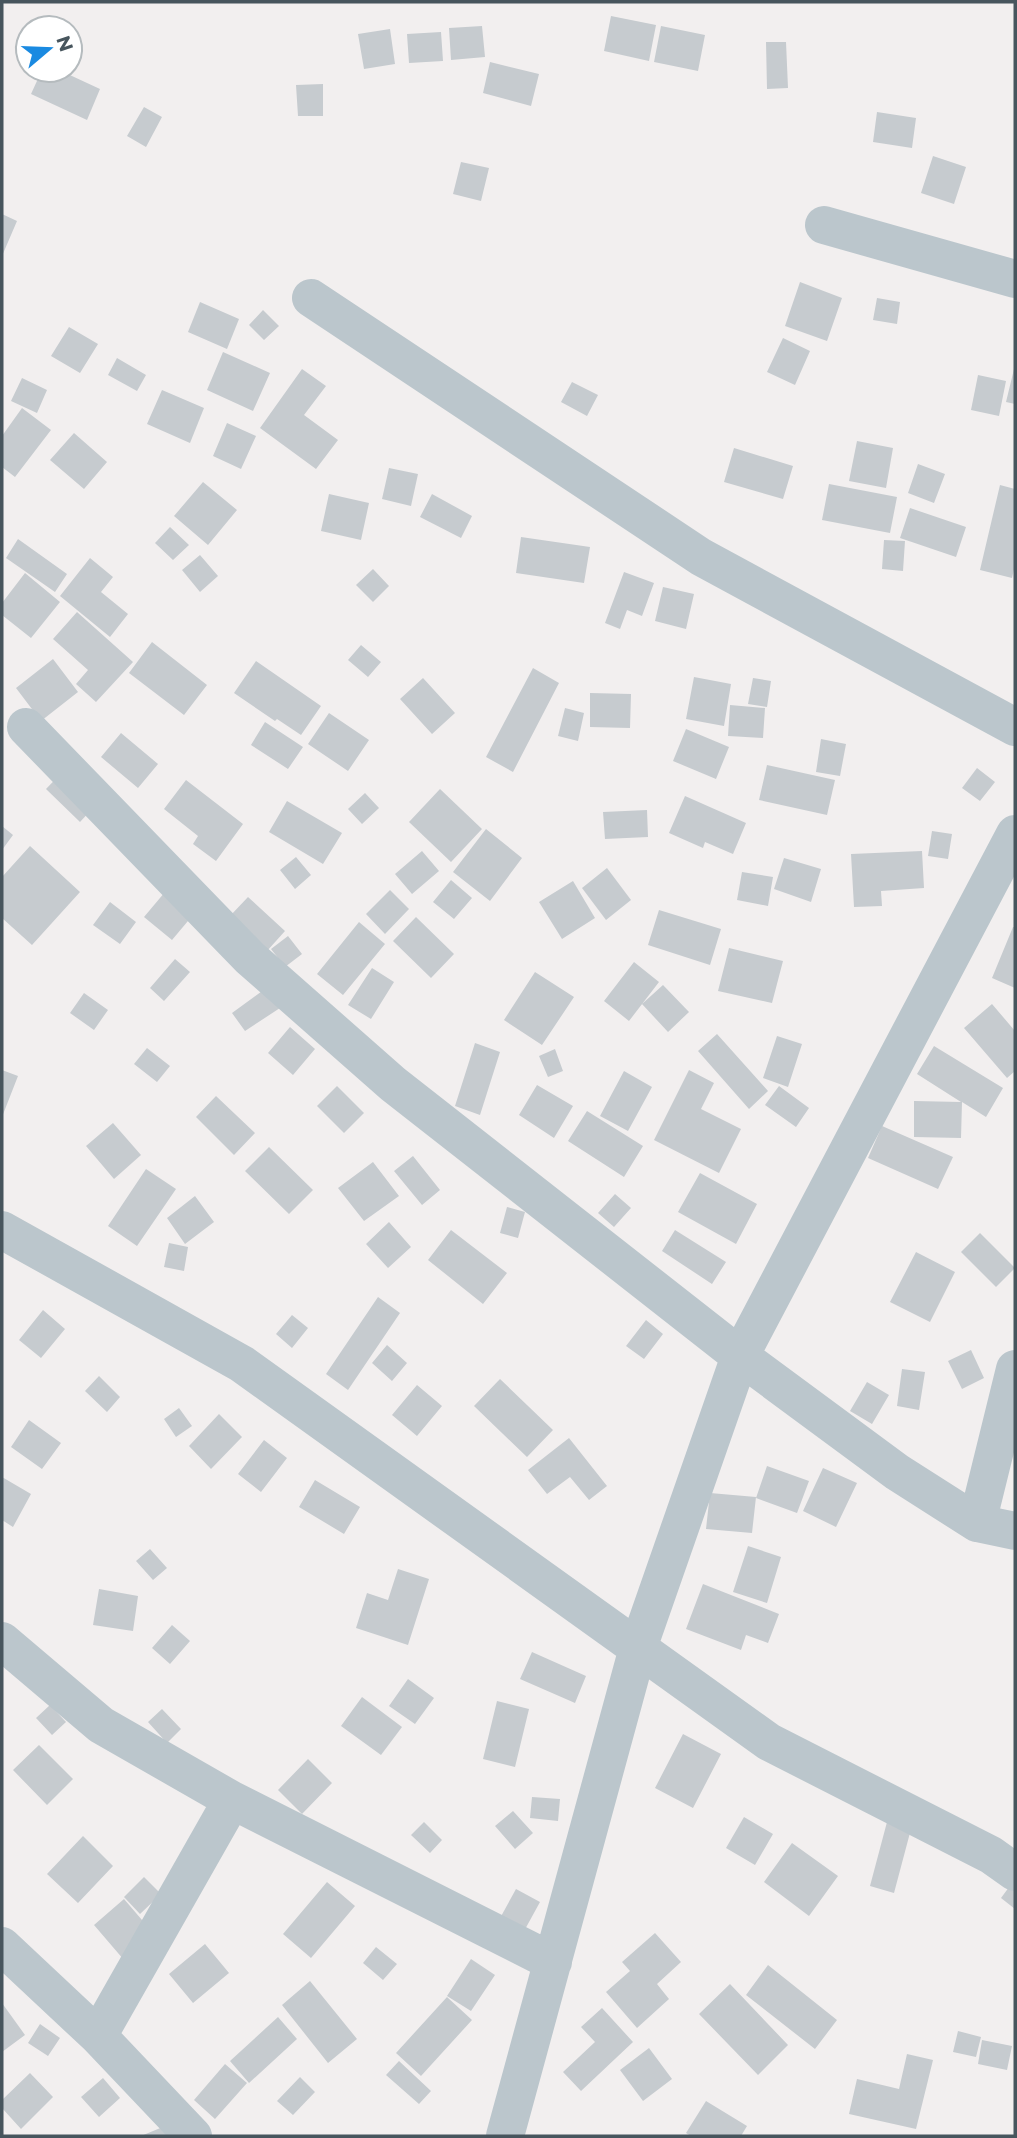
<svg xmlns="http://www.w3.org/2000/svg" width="1017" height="2138" font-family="Montserrat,sans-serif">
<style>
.building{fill:#c6cbcf}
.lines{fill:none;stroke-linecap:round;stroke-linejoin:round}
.minor{stroke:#bbc6cc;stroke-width:38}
</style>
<rect width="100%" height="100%" fill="#f2efef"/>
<path class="building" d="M611,16l45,9 -7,36 -45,-10z
M482,26l3,31 -34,3 -2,-32z
M661,26l44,9 -7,36 -44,-9z
M390,29l5,35 -31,5 -6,-35z
M441,32l2,29 -34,2 -2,-29z
M766,42h20l2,46 -21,1z
M490,62l49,12 -8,32 -48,-13z
M42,70h17l41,19 -13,31 -56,-26z
M323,84v32h-25l-2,-31z
M144,107l18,10 -16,30 -19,-11z
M877,112l39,6 -4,30 -39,-6z
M933,156l33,11 -12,37 -33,-11z
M461,162l28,6 -8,33 -28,-7z
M2,214l15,7 -15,35z
M800,282l42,16 -15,43 -42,-15z
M877,298l23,4 -3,22 -24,-4z
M200,302l39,17 -12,30 -39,-17z
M263,310l16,16 -15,14 -15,-15z
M69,327l29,17 -18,29 -29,-17z
M783,338l27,13 -15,34 -28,-13z
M223,352l47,21 -17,38 -46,-21z
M117,358l29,17 -9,16 -29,-16z
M302,369l24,17 -22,29 34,25 -22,29 -56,-41z
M1014,369h1v35l-9,-2z
M978,375l28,6 -7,35 -28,-6z
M22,378l25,12 -10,23 -26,-12z
M572,382l26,13 -11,21 -26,-14z
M162,390l42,18 -14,35 -43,-19z
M22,408l29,22 -36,47 -13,-10v-31z
M227,423l29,13 -15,33 -28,-13z
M74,433l33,29 -23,27 -34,-29z
M857,441l36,7 -7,40 -37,-7z
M734,448l59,18 -10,33 -59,-17z
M918,464l27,10 -11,29 -26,-10z
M389,468l29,6 -7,32 -29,-7z
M203,482l34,28 -29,35 -34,-29z
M829,484l68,13 -7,36 -68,-13z
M1000,485l15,4v76l-3,13 -32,-8z
M329,494l40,9 -8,37 -40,-9z
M432,494l40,22 -11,22 -41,-21z
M910,508l56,19 -10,30 -56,-19z
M170,527l19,18 -16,15 -18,-17z
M521,537l69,10 -6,36 -68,-10z
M18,539l49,35 -12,18 -49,-34z
M884,540l21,1 -2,30 -21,-2z
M200,555l18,21 -18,16 -18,-22z
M90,558l23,19 -12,15 27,22 -18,23 -50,-41z
M373,569l16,17 -16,16 -17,-17z
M624,572l30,11 -12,33 -15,-6 -7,19 -15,-6z
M25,573l35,29 -29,36 -29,-23v-12z
M663,587l31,7 -8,35 -31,-8z
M77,612l56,50 -37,40 -20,-18 12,-14 -35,-31z
M152,642l55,43 -23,30 -55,-42z
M361,645l20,17 -13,15 -20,-17z
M53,659l25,33 -37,29 -25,-33z
M256,661l65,45 -20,29 -24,-16 -2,2 -41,-28z
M533,668l26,15 -46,89 -27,-15z
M694,677l37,7 -7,42 -38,-7z
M423,678l32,35 -23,21 -32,-35z
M753,678l18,3 -4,26 -19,-3z
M590,693l41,1 -1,34 -40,-1z
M730,705l35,3 -2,30 -35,-2z
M565,708l19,5 -6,28 -20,-5z
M329,713l40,27 -21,31 -40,-27z
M265,722l38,25 -15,22 -37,-24z
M686,729l43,18 -13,32 -43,-18z
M121,733l37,31 -20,24 -37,-31z
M821,739l25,5 -6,32 -24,-4z
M71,763l34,32 -25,27 -34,-33z
M767,765l68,15 -8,35 -68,-15z
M977,768l18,14 -15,19 -18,-13z
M186,780l57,44 -27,37 -23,-17 5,-8 -34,-27z
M440,789l42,40 -31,33 -42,-40z
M365,793l14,15 -17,16 -14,-15z
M685,796l61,27 -13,31 -28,-12 -2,6 -34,-15z
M287,801l55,32 -19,31 -54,-32z
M647,810l1,27 -43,2 -2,-27z
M2,826l11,9 -11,15z
M486,829l36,29 -32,43 -37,-29z
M932,831l20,3 -4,25 -20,-3z
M30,846l50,46 -48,53 -30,-27v-41z
M422,851l17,20 -27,23 -17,-20z
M922,851l2,37 -43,3 1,15 -28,1 -3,-53z
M296,857l15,18 -16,14 -15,-19z
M784,858l37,11 -10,33 -37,-13z
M607,868l24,32 -25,20 -24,-32z
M742,872l31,5 -5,29 -31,-6z
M451,880l21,18 -18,21 -21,-17z
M573,881l22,37 -33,21 -23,-37z
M390,890l19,19 -24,25 -19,-20z
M165,892l28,23 -21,25 -28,-23z
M248,897l37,34 -18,20 -37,-35z
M110,902l26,20 -16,22 -27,-19z
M659,910l62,19 -11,36 -62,-20z
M416,917l38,37 -23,24 -38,-37z
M359,922l26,22 -42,51 -26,-21z
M1013,927h2v61l-23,-10z
M288,936l14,18 -17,13 -14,-18z
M729,948l54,13 -11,42 -54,-12z
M175,959l15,13 -26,29 -14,-13z
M634,962l25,20 -30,39 -25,-20z
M372,968l22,14 -23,37 -23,-14z
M535,972l39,25 -32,48 -38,-25z
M663,985l26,27 -21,20 -26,-28z
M269,986l14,20 -38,25 -13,-18z
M84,993l24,17 -14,20 -24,-17z
M992,1004l23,27v40l-8,7 -43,-50z
M290,1027l25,22 -22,26 -25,-22z
M717,1034l51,57 -19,18 -51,-58z
M777,1036l25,8 -14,43 -25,-9z
M475,1043l25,9 -20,63 -25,-9z
M934,1046l69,42 -17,29 -24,-15 -1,36 -47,-1v-36l47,1 -44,-28z
M147,1048l23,18 -13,16 -23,-18z
M555,1049l8,22 -15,6 -9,-21z
M2,1070l16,6 -16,41z
M689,1070l25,13 -13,26 40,20 -22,44 -65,-33z
M624,1071l28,16 -24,44 -28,-15z
M537,1085l36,21 -19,32 -35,-23z
M337,1086l27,27 -20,20 -27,-27z
M779,1086l30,22 -13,19 -31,-22z
M216,1096l39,37 -21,22 -38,-38z
M587,1111l56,35 -19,31 -56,-36z
M113,1123l28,32 -27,24 -28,-33z
M882,1126l71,31 -15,32 -70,-31z
M269,1147l44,43 -24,24 -44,-43z
M413,1156l27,34 -18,15 -28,-34z
M373,1162l26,34 -35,25 -26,-33z
M146,1169l30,20 -39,57 -29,-20z
M700,1173l57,31 -21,40 -58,-32z
M615,1194l16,14 -17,19 -16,-14z
M195,1196l19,26 -29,22 -18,-26z
M507,1207l18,5 -7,26 -18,-5z
M389,1222l22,25 -23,21 -22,-24z
M451,1230l56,43 -24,31 -55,-44z
M675,1230l51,32 -14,22 -50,-33z
M980,1233l35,35 -19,19 -35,-35z
M169,1243l19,4 -4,24 -20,-4z
M916,1252l39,20 -25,50 -40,-20z
M378,1297l22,16 -52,77 -22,-16z
M43,1310l22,19 -24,29 -22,-18z
M292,1315l16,13 -16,20 -16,-14z
M646,1320l17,14 -19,25 -18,-13z
M387,1345l20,18 -15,18 -20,-18z
M971,1350l13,28 -22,11 -14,-28z
M902,1369l23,3 -6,38 -22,-4z
M99,1376l21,21 -13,15 -22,-21z
M500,1379l53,51 -26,27 -53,-51z
M867,1382l22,13 -17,29 -22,-13z
M417,1385l25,21 -25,30 -25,-21z
M179,1408l13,18 -16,11 -12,-18z
M219,1414l23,23 -31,32 -22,-23z
M29,1420l32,23 -19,26 -31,-22z
M569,1438l38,48 -18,14 -19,-23 -23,17 -19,-24z
M264,1440l23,18 -26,34 -23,-18z
M767,1466l42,15 -12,32 -41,-15z
M823,1468l34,15 -21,44 -33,-16z
M2,1477l29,17 -18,33 -11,-7z
M315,1480l45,27 -16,27 -45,-27z
M710,1493l46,4 -4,36 -46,-4z
M748,1546l33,11 -14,46 -34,-11z
M150,1549l17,19 -14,12 -17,-19z
M398,1569l31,10 -21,66 -52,-17 11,-35 21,7z
M703,1584l76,30 -11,29 -22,-8 -5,15 -55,-21z
M99,1589l39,7 -5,35 -40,-6z
M172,1625l18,16 -20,23 -18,-16z
M532,1652l54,24 -11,27 -55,-24z
M408,1679l26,19 -19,26 -26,-18z
M362,1697l40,30 -21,28 -40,-29z
M497,1701l32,8 -14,58 -32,-8z
M50,1705l16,17 -14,13 -16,-17z
M162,1709l19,20 -14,14 -19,-21z
M683,1734l38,20 -28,54 -38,-20z
M39,1745l34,34 -26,26 -34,-35z
M308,1759l24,24 -30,31 -24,-24z
M532,1797l28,2 -2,22 -28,-3z
M513,1811l20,22 -18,16 -20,-23z
M744,1817l29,17 -18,31 -29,-17z
M424,1822l18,18 -12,13 -19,-18z
M887,1822l24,7 -17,64 -24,-7z
M83,1836l30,30 -35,37 -31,-29z
M792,1843l46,33 -29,40 -45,-34z
M144,1877l17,17 -21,20 -16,-17z
M1015,1879v30l-14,-11z
M327,1882l28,24 -44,52 -28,-24z
M516,1889l24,13 -17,31 -24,-13z
M124,1899l30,35 -30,26 -30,-35z
M655,1933l26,29 -24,22 12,15 -32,29 -31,-36 24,-21 -8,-9z
M205,1944l24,29 -36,30 -24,-29z
M376,1947l21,17 -14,16 -20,-17z
M471,1959l24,16 -24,36 -24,-15z
M768,1965l69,55 -22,29 -69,-54z
M310,1981l47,58 -29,24 -46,-58z
M730,1984l58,61 -30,30 -59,-61z
M447,1997l25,23 -51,56 -25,-23z
M2,2003l23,32 -23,17z
M602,2008l31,34 -52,49 -18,-19 32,-30 -14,-15z
M278,2017l19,22 -48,44 -19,-22z
M40,2024l20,14 -12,18 -20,-13z
M958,2031l23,6 -5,20 -23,-5z
M982,2040l30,6 -5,24 -29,-6z
M649,2048l23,31 -29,22 -23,-31z
M907,2054l26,6 -17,69 -67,-15 8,-35 42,10z
M399,2061l32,30 -12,13 -33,-29z
M225,2064l22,19 -32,36 -21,-19z
M30,2073l23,24 -32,32 -19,-21v-8z
M300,2077l15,15 -22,23 -16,-14z
M103,2078l17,20 -21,19 -18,-20z
M706,2101l41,25 -6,10h-50l-5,-3z
M170,2124l5,12h-34z"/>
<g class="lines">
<path class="minor" d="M824,225l191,54
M311,298l390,259 314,170
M26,727l224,231 143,126 347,272 157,116 80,51 38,8
M2,1230l240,134 527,378 222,113 24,17
M977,1523l38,-154
M2,1641l99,84 131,75 321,162
M2,1946l96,90 95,100
M98,2036l134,-236
M505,2136l133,-488 102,-292 275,-522"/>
</g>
<rect width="1017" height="2138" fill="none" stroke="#47555d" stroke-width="7"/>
<g transform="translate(49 49) rotate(71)"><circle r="33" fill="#ffffff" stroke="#b5bbbe" stroke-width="2"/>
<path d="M0-5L12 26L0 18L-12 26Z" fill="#1a8ae1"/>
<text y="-10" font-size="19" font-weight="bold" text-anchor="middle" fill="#47555d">N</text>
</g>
</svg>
